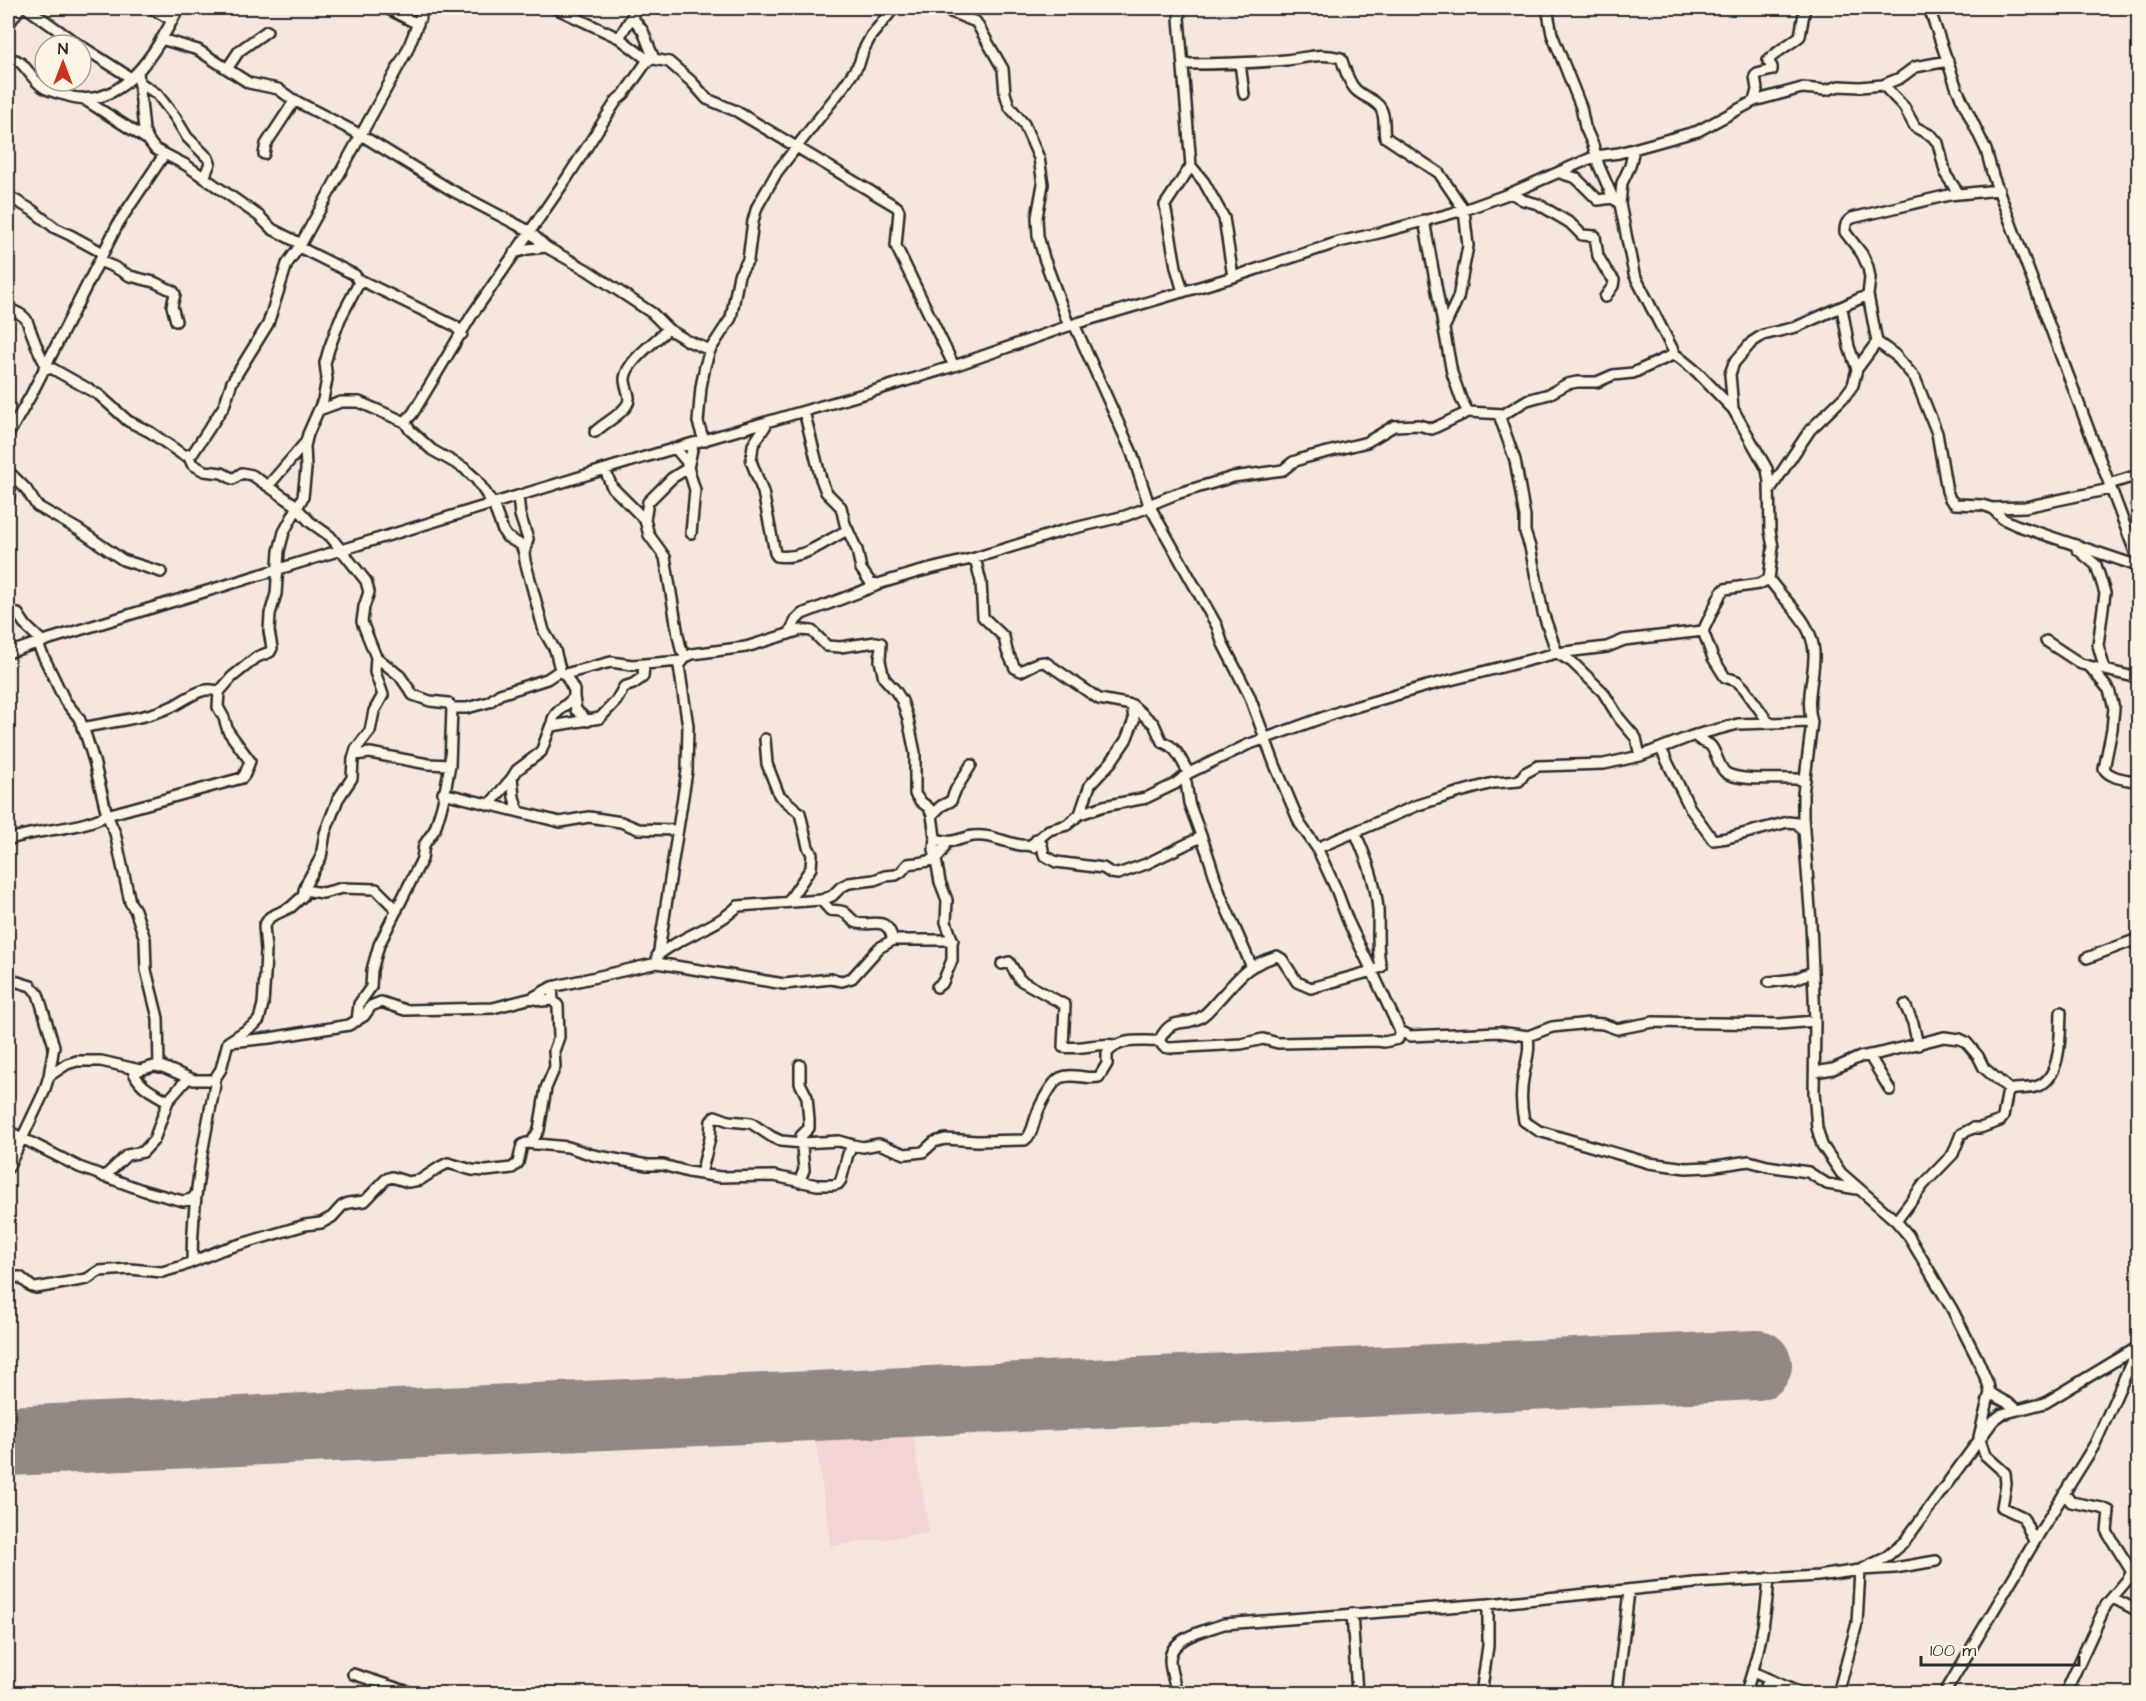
<svg xmlns="http://www.w3.org/2000/svg" width="2146" height="1701" font-family="'Architects Daughter',sans-serif">
<style>
.built{fill:#f1d4d3}
.lines{fill:none;stroke-linecap:round;stroke-linejoin:round}
.runway{stroke:#918884;stroke-width:70}
.minor-casing{stroke:#2b2b2b;stroke-width:14}
.minor{stroke:#fcf5e5;stroke-width:9}
</style>
<rect width="100%" height="100%" fill="#f7e6dd"/>
<filter id="ink" filterUnits="userSpaceOnUse"><feTurbulence type="fractalNoise" baseFrequency=".0167" numOctaves="2"/><feDisplacementMap in="SourceGraphic" scale="12" xChannelSelector="R" yChannelSelector="G"/><feConvolveMatrix kernelMatrix="1 2 1 2 8 2 1 2 1" color-interpolation-filters="sRGB"/></filter>
<g filter="url(#ink)">
<path class="built" d="M910,1418l19,115 -98,13 -18,-122z"/>
<g class="lines">
<path class="runway" d="M8,1441l1749,-76"/>
<g class="minor-casing">
<path id="minor" d="M27,8l52,37
M151,8l21,12
M386,8l32,16
M555,8l64,30 29,22 6,-1 15,3 23,20 15,17 29,12 161,96 2,4 -3,35 58,120
M941,8l35,14 27,47 2,24 4,13 15,18 15,34 4,26 -6,33 1,19 6,22 25,68
M1181,8l-2,10 12,148 13,16 20,36 9,59
M1547,8l5,26 29,73 4,20 8,18 6,21 14,32
M1929,8l28,81 29,61 7,26 145,384
M632,17l11,14 11,28
M8,25l12,-17
M619,38l18,-30
M161,39l37,11 51,33 29,6 14,10 69,36 90,55 78,41 17,16 41,23 65,43 16,16 20,12 22,9
M81,46l50,32
M8,60h8l5,3c8,8 13,18 22,24 5,4 15,6 22,8 57,20 92,-46 114,-87
M1240,63l4,31
M1184,64c34,0 69,-1 102,-4 20,-2 35,-8 55,-2 4,10 6,22 14,31 7,8 21,10 26,20 5,9 2,18 4,28l54,36 25,37 4,36 -10,52 -14,30
M227,69l12,-18 28,-20
M138,72l6,58 4,10 7,9 31,16 73,51 13,13 29,15
M139,82l18,12 18,23 12,20 21,21 2,5 -6,15
M1883,85l21,22 11,20 17,9 6,7 8,32 13,19
M82,98l66,42
M1754,101l3,-11 -2,-14 2,-2 15,-4v-3l-4,-6c3,-6 24,-18 32,-25l5,-28
M264,154l2,-10 29,-44
M1560,173l16,5 22,22 15,-2 7,6 14,70 41,80 22,18 36,37 34,60 2,13 1,49 3,16 -4,32c16,24 43,41 45,73 1,24 -9,47 -2,70l-9,72v23l8,106 4,98 -1,71 3,36 5,17 19,28 55,48 12,14 44,74 25,49 11,26 2,8 -11,45 6,18 20,18 1,11 -4,23 21,10 11,24
M1999,190l-50,5 -97,23c-6,4 -7,7 -7,14l17,22 6,13 2,11 -2,17 9,47 18,13 20,23 22,55 10,58 3,8 5,5 27,1 10,3 33,-1 85,-18
M1511,193l12,7 15,4 32,19 12,12 13,1 3,20 8,14 8,10 -1,6 -8,11
M8,196l24,14 23,18 15,7 33,18
M1620,204l2,-21 8,-17 4,-17
M1424,220l28,153 9,26 7,13
M514,253l14,-4 18,-2
M99,261l15,6 16,9 24,6 19,9 2,3 -3,12 4,15
M358,279l97,47 7,8
M1183,292l-7,-25 -11,-62 26,-39
M1842,308l7,39 8,22
M8,310c5,-1 17,6 19,11 6,15 10,30 19,44
M1675,354l-42,19 -20,2 -16,7h-20l-10,2 -18,10 -22,6 -23,14 -36,-2 -36,17 -13,-4 -25,1 -27,16 -63,16 -11,4 -10,8 -50,7 -57,17 -27,11 68,121 5,16 27,53 26,70 25,59 17,24 19,41 12,32 24,50 9,-4c-5,-18 -2,-38 -3,-57 -2,-28 -12,-53 -23,-78l63,-27 42,-13 33,-9 26,-2 6,-8 13,-7 66,-2 36,-8 52,-20 46,-12 31,-1
M44,368l9,1 46,26 29,26 22,11 33,23h5l5,-2 31,-47 8,-24 36,-58 19,-60 14,-20 106,-193 17,-43
M1733,409l-3,-35 4,-11 18,-21 11,-7 33,-8 72,-32
M319,410l22,-8h18l46,20 5,8 22,20 32,18 12,11 17,25 10,27 4,6 14,8 3,8
M804,411l17,68 5,13 15,15 4,17 12,26 4,19 10,14 7,1 40,-12 57,-14 87,-27 63,-15 19,-7 5,-4 -17,-52 -58,-129
M1499,415l16,45 10,57v15l5,15 13,66 14,40 15,9 31,30 16,26 17,20 4,18
M405,422l8,-9 59,-98 95,-137 50,-78 7,-6 24,-34
M768,422l-15,23 -2,16 12,31 12,61 2,3c28,4 47,-15 71,-26
M595,432c9,-9 25,-16 32,-27 6,-8 -3,-18 -2,-27 2,-17 31,-37 43,-49
M8,435l23,-40 88,-173 45,-67
M704,441l-6,-19 3,-35 4,-21 5,-16 21,-32 8,-43 9,-15 5,-39 4,-14 20,-35 67,-86 15,-22 4,-13 8,-15 23,-28
M676,449l10,12 9,29 -4,43
M188,455l4,9 12,7 18,2 11,6 9,-6 10,2 45,31
M605,470l7,17 33,33 4,15 16,22 13,78 3,14 5,8
M8,471l18,18 11,17 42,24 44,30 38,12
M2109,484l29,-9
M268,486l37,-43
M1769,491l41,-61 35,-34 8,-11 4,-16 20,-27
M518,496l2,19 8,24 -4,14 1,8 19,70 11,19 6,23 4,1 46,-12 21,3 49,-4
M8,503l4,-28
M1992,508l11,11 13,6 122,41
M645,520l3,-18 24,-24 16,-10 5,-23
M2077,549l19,16 9,28 -7,52 7,25
M975,558l6,24 2,35 21,20 3,14 8,17 6,3 16,-8 8,-1 54,37 33,6 22,19 8,18c16,5 18,18 27,31
M8,611l10,3 8,12 17,16
M1703,631l10,27 12,19 12,4 7,7 25,35 43,-1
M789,634l7,-14 6,-6 76,-29
M2046,641l35,23 57,14
M37,643l28,58 14,17 7,18 8,25 13,54 8,18 15,69 5,8 10,29 1,31 12,48 1,49
M8,653l29,-10 608,-186 225,-65 84,-26 120,-42 159,-47 106,-35 44,-10 81,-22 47,-17 85,-37 23,-3 79,-22 56,-30 48,-13 24,2 13,-4 21,1 23,-2 17,-7 15,-11 33,-6
M376,657l24,19 13,19 17,6 18,2 4,5h15l22,-6 11,-8 47,-15 12,-8
M2090,667l19,23 5,18 -2,21 -8,40c7,10 23,10 34,13
M565,674l9,16v7c-8,10 -23,15 -22,29l48,-8 16,-17 8,-14 9,-3 10,-7 1,-13
M574,697l2,13 12,11
M82,728c30,-7 64,-9 91,-22 14,-7 31,-22 46,-14
M1695,735c6,8 10,6 15,10 7,7 8,22 16,28 16,10 58,3 79,7
M765,739l2,25 12,31 21,18 8,34 4,7 -1,14 -23,34
M1661,749l29,59 23,32 14,-2 61,-16 9,1 7,8
M355,755l15,-2 58,11 22,1
M1183,777l3,5 3,21 18,49 14,44 30,69
M512,778l2,19 4,14
M443,793l117,29 29,-5 32,5 17,7 40,1
M489,805l23,-27 5,-8 24,-18 10,-27
M1080,814l10,-29 21,-23 15,-22 8,-20 -2,-15
M932,815l9,-9 10,-5 5,-12 15,-24
M1037,839l5,6 2,10 12,7 47,6 8,5 7,1 28,-10 55,-27
M8,840c32,-12 67,-9 99,-25l135,-37 3,-4 5,-13 -22,-30 -4,-13 -6,-11 1,-15 13,-15 25,-20 13,-5 2,-4 -3,-17 1,-17 6,-20 3,-43 5,-19 19,-35 3,-28 -1,-23 3,-12 15,-34 4,-21 -2,-16 4,-14 11,-30 19,-36 -4,-8 -56,-28
M940,840c13,4 20,-2 33,-4 17,-2 30,6 47,9 6,1 9,-1 14,2
M1031,845l18,-15 18,-5 13,-11 24,-8 42,-8 29,-14 14,-11 58,-28 94,-34 86,-25 130,-33 50,-6 17,-7 79,-9 18,-38 4,-4 34,-5 10,-5
M1317,848l38,-16
M304,890l19,3 19,-5 34,1 21,21
M821,900l9,10c5,1 9,0 14,2 4,3 7,7 11,10 15,7 31,-10 38,18
M657,956c25,-21 59,-28 81,-50l83,-6 11,-4 9,-9 8,-4 25,-3 11,-4 11,-1 5,-3 7,-8c20,-3 32,0 38,-23
M2087,958l45,-17 6,2
M657,963l30,-192 1,-45 -9,-60 7,-9 6,-3 54,-7 55,-17 11,1 15,15 13,1 36,-5 5,1 -1,18 4,17 11,12 7,11 6,18 7,34v41l5,7 9,7 3,7 3,22 -1,12 6,33 7,18 -1,22 6,17v21l-9,22 -6,5
M1002,964l7,-2 11,18 45,25 -2,42c19,3 35,-5 52,-2
M8,979l23,7 7,8 16,52 -5,30
M1769,982l26,-3 17,-7
M532,998l10,3 11,-1
M1905,1005l8,18 5,22
M357,1021l2,-17 12,-17 1,-17 7,-25 43,-86 2,-14 11,-16 8,-27 7,-37 2,-57
M1528,1036l24,-9 38,-4 13,1 14,5 36,-7 126,2 36,-3
M1159,1041l5,6 5,1 72,-4 22,-5 15,4 99,-2 7,1 14,-3 2,-8
M230,1042l40,-4 79,-13 15,-9 7,-10 10,-4 24,8 88,-2 39,-10 20,-11 105,-24 127,21 47,-5 11,2 10,-3 27,-30 14,-8h60
M1869,1055l21,35
M132,1068c6,19 20,24 36,33
M1815,1072l18,-3 27,-12 21,-4 63,-16 16,2 6,3 12,14 6,12 26,22
M8,1131l71,36 66,24 38,10 9,-2 4,-5
M531,1143l8,-13 7,-42 9,-21 -1,-16 5,-14 -1,-31 -5,-6 -1,-13
M8,1168l36,-76 5,-16 18,-12 10,-3h24l39,9 14,-4 9,1 31,13h20
M701,1174l9,-36 1,-17 4,-5 14,5 22,2 21,14 9,4 21,2 37,-2 14,4
M104,1177l23,-22 16,-3 11,-12 14,-39 20,-23
M799,1182l5,-12 -3,-34 8,-8v-8l-2,-23 -7,-14v-18
M1896,1221l28,-37 29,-30 8,-20 12,-6h7l20,-7 3,-4 4,-22 3,-5c9,-3 19,0 28,-4 24,-9 22,-53 23,-74
M192,1262c0,-61 11,-117 23,-177l-1,-5 7,-11 7,-27 26,-17 5,-5 4,-16 2,-29 1,-25 -2,-24 6,-9 21,-10 12,-11 3,-12 15,-27 4,-24 13,-34 14,-21 1,-19 3,-10 14,-18 4,-20 9,-16 -8,-23 1,-15 -14,-35 2,-15 5,-15 -3,-11 -36,-45 -20,-14 -13,-14
M8,1278l12,-1 12,10 4,1 51,-9 12,-8 31,-2 32,3 18,-5 41,-17 84,-25 16,-2 11,-6 10,-11 6,-3 17,-2 21,-22 6,-2 16,5 12,-2 20,-13 8,-4 24,7 14,1 26,-3 6,-5 4,-18 4,-2 42,4 25,8 54,10h16l25,7 32,5 54,-1 43,9h16l5,-1 3,-4 7,-26 5,-9 10,2 16,-3 26,10 18,-2 11,-10 11,-3 32,2 48,-1c8,-6 8,-17 12,-26 3,-9 15,-32 23,-36 12,-6 27,2 39,-1l8,-13v-11c14,-16 32,-11 52,-12 13,-27 25,-13 42,-24 9,-6 13,-13 20,-20 21,-23 25,-31 56,-41l5,3 15,23 14,6 61,-17 28,60 10,5 89,-4 29,4c2,14 -1,24 -4,37 -3,15 -3,34 0,48l15,10 110,32 37,5 23,-1 40,-6 18,5 41,6 19,12 30,5
M1990,1392c8,8 20,10 28,18
M2064,1493l7,9 31,6 7,3 -2,21 25,40
M2113,1598l25,13
M1352,1613l5,81
M1753,1672l49,22
M353,1674l62,20
M1177,1694c-2,-11 -7,-23 -7,-34 0,-23 37,-30 54,-36l264,-20 207,-21 123,-7 42,-6 25,-12 20,-17 88,-120 9,-7 43,-11 93,-56
M1481,1694l7,-48v-42
M1617,1694l12,-103
M1745,1694c14,-38 21,-76 24,-116
M1761,1694l9,-14
M1838,1694l19,-71 3,-53 35,-2 41,-7
M1944,1694l98,-165 53,-85 43,-97
M2065,1694l41,-89 22,-26 10,-18"/>
</g>
<use href="#minor" class="minor"/>
</g>
</g>
<rect width="2146" height="1701" fill="none" stroke="#fcf5e5" stroke-width="30"/>
<rect x="15" y="15" width="2116" height="1671" fill="none" stroke="#2b2b2b" stroke-width="2" filter="url(#ink)"/>
<g transform="translate(63 63)"><circle r="28" fill="#fcf5e5" stroke="#a8a49b" stroke-width="1.5"/>
<path d="M0-4.5L10 22L0 15L-10 22Z" fill="#c8321e"/>
<text y="-9" font-size="16" font-weight="bold" text-anchor="middle" fill="#2b2b2b">N</text>
</g>
<path d="M1921 1656v9h158v-9" fill="none" stroke="#2b2b2b" stroke-width="3"/>
<text x="1930" y="1656" font-size="18" fill="#2b2b2b" stroke="#fcf5e5" stroke-width="4.5" paint-order="stroke">100 m</text>
</svg>
